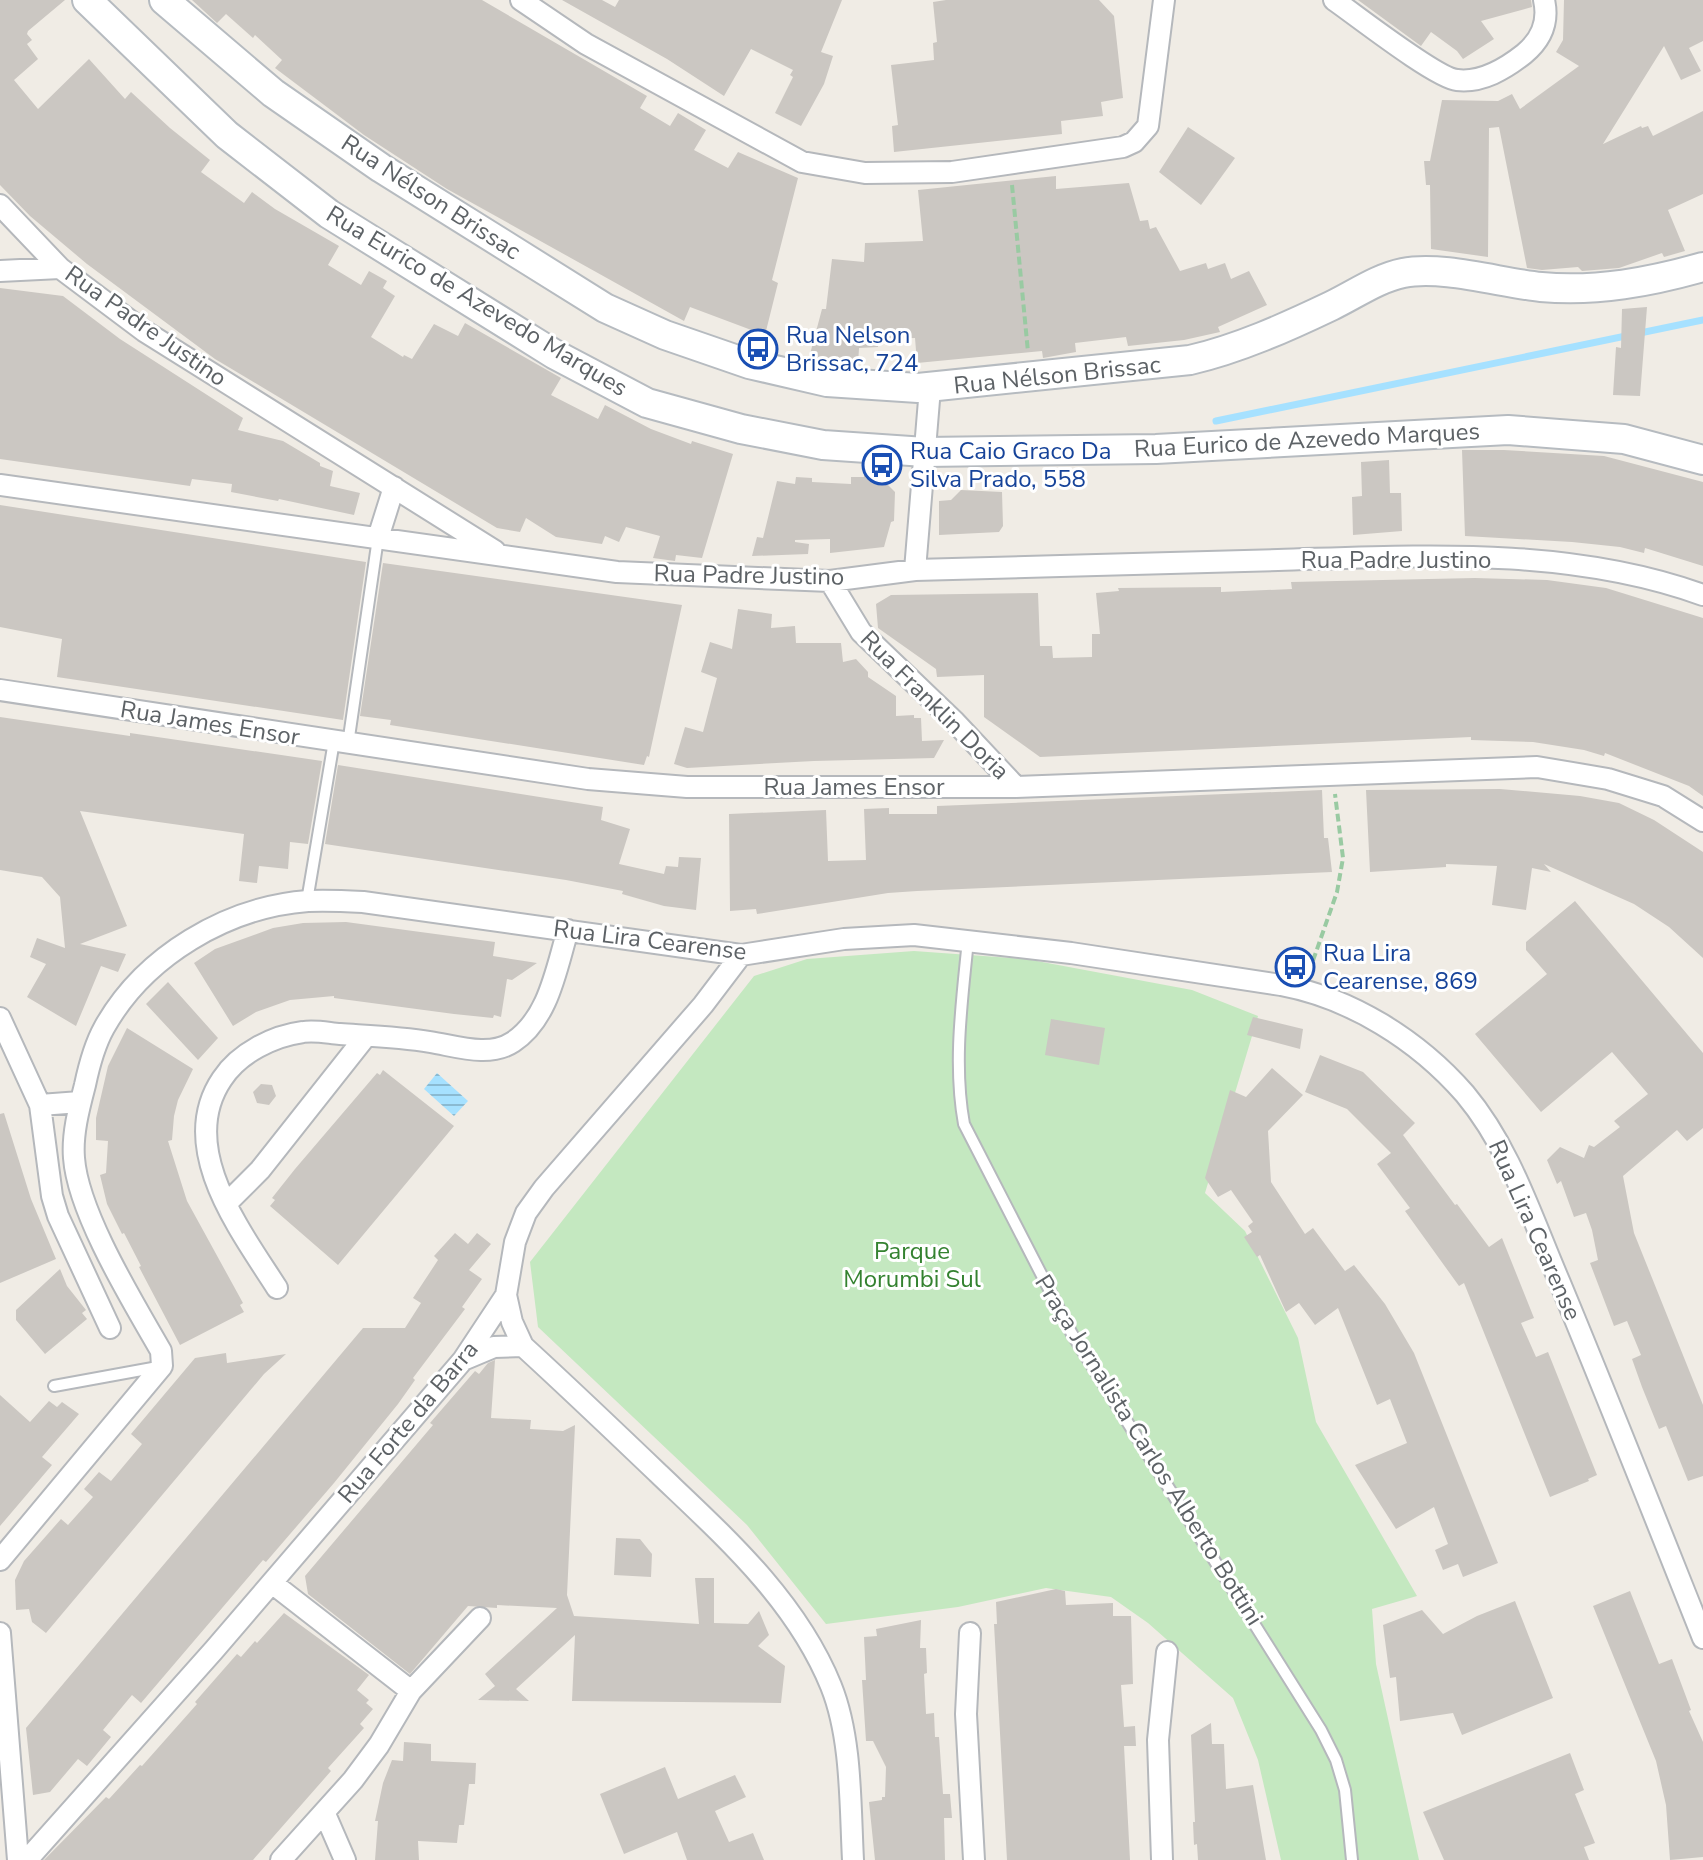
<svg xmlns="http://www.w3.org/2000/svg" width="1703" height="1860" font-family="'Nunito Sans',sans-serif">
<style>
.green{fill:#c4e8c0}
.water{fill:url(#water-rules)}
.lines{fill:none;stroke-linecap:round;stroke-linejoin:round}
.stream{stroke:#a6e1ff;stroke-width:7}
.building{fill:#cbc7c2}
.lane-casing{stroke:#b5b8bc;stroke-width:14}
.street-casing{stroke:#b5b8bc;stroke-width:24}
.secondary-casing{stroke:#b6bbc0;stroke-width:32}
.path{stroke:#99caa2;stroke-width:4;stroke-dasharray:8 4;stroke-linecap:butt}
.lane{stroke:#fff;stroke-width:10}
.street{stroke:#fff;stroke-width:20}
.secondary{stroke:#fff;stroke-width:28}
.labels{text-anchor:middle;stroke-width:6;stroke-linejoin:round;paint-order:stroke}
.street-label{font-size:24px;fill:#5d6266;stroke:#fff}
.transit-label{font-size:24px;fill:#164399;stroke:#fff;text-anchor:start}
.park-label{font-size:24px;fill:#348230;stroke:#fff}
</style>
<defs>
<pattern id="water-rules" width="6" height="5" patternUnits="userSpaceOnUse" patternTransform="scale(2)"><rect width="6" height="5" fill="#a6e1ff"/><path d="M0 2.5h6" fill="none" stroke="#8abad2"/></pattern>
</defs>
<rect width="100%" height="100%" fill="#f0ece5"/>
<path class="green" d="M914,951l112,8 166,31 66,26 -53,177 40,38 53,107 18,84 101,174 -45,13 4,55 43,196h-138l-23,-100 -25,-62 -85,-75 -37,-26 -65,-9 -88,19 -132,17 -79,-99 -209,-198 -8,-65 224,-286 53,-17z"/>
<path class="water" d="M437,1073l31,28 -14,15 -30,-27z"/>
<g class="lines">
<path class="stream" d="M1216,421l487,-101"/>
</g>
<path class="building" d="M0,0h65l-37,31 -1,3 5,6 -5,4 11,15 -24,21 24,29 51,-50 36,40 6,-7 39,36 40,32 -9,12 43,31 8,-11 23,17 64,37 -11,19 33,20 8,-14 18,10 -4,7 12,8 -24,41 32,20 1,-2 8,4 22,-35 24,12 7,-13 96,55 -10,17 47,24 7,-14 46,24 40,15 1,-3 41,13 -31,104 -26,-3 -1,6 -22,-3 7,-22 -34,-9 -7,15 -14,-6 -3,8 -46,-7 -30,-19 -6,14 -23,-4 -282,-169 -128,-95 -57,-48 -30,-31z
M192,0h290l165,96 -7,12 30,18 8,-13 28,17 -12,20 34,18 10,-16 60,26 -26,102 6,3 -13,52 -75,-28 -6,14 -237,-132 -83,-54 -89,-67 7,-8 -27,-25 -2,3 -27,-24 -9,9z
M562,0h40l13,7 4,-7h223l-21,52 12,4 -9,28 -23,42 -26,-13 18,-36 -3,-2 3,-5 -42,-21 -27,47 -57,-37z
M946,0h153l15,16 9,82 -22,4 2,14 -42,5 1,13 -168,18 -2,-26 6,-1 -7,-60 43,-5 -1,-17 4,-1 -4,-40z
M1358,0h173l1,7 -51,14 13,18 -31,20 -6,-8 -26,-19 -10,14z
M1564,0h139v41l-14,7 12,23 -20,9 -17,-34 -61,98 38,-18 1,2 6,-2 5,10 50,-25v83l-35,16 17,41 -21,6 -2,-4 -43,15 -37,3 -4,-4 -36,3 -15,-2 -28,-141 -10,1 -1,129 -57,-8 -1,-64h-4l-2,-24h6l12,-61 56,1 14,-7 8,15 59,-43 -23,-14 7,-12z
M1188,127l47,31 -34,47 -42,-33z
M1056,176v13l73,-6 11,38 8,-1 2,9 6,-2 24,44 26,-8 2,6 17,-6 6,16 18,-8 18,34 -49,22 2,5 -36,8 -56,6 -2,-9 -51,6 1,9 -33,6 -1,-7 -125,12 -2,-25 -37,1v8l-19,1 -1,17 -49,-7 13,-49h4l6,-50 32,3 1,-19 58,-2 -5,-51z
M0,288l63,8 57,43 123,79 -5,12 45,11 37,22v3l13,5 -3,15 30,7 -6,22 -75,-16 -1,2 -47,-9 1,-8 -40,-5 -2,7 -190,-27z
M1647,307l-7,89 -27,-1 3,-48 5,1 1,-39z
M1462,450h42l100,6 99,26v84l-58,-18 -1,5 -24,-6 -48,-5 -107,-6z
M1389,460l1,33h11l1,38 -49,4 -1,-38 10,-1 -1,-34z
M864,474h13l18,18 -1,29 -3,1 -7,25 -54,6v-14l-35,1v2l14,2 -1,10 -56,2 5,-19 6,1 14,-57 18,3 1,-7 16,1v4l39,2v-7h13z
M961,490l41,2 1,34 -4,6 -60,3v-34l12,-1z
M0,505l366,57 -23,158 -286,-43 5,-38 -62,-12z
M383,563l299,42 -33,152 -2,-1 -3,9 -254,-40 1,-5 -31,-4z
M1475,578l72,2 59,8 97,30v178l-14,-10 -84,-33 -1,3 -20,-6 -51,-8 -62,-2v-3l-431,20 -56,-40v-42l-47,2 -1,-8 -58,-41 -2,-24 15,-9 147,-2 2,53h12l1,12 39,-1v-23h8l-4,-41 23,-2 -1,-3 103,-1v5l71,-3 -1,-7z
M738,609l34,5 -1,14 24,-2 1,17h45l2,19 13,-3 12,13v5l28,19v20l18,-1v3h7l1,23 22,-1 -10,18 -120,3 -127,7 -13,-4 11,-37 18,5 14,-54 -16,-6 9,-30 22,7z
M0,717l130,19v-3l192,28 -14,83 -18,-2 -2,27 -29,-3 -2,17 -18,-2 5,-47 -164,-23 47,115 -47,18 46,10 -8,18 -17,-6 -25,60 -49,-29 19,-33 -16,-7 7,-19 28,10 -5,-51 -18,-20 -42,-7z
M338,765l265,42 -2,13 29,9 -11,35 45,10 2,-8 12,1 1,-10 22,1 -5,52 -32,-4 -42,-12 1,-3 -57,-11 -241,-36z
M1500,789l80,7 39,7 35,17 49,32v106l-34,-31 -35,-23 -90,-40 7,8 -19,-4 -6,42 -34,-5 5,-39 -51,-2v3l-76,5 -4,-82z
M1322,790l2,48h4l4,34 -415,19 -29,2 -131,21 -1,-5 -26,2 -1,-97 97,-4 2,51 38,-1 -2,-51 25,-1v6h48v-8z
M1575,901l128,152v75l-16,13 -10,-11 -54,46 11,57 69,172v71l-15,5 -22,-55 -7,3 -17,-42 -10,-28 9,-4 -14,-34 -13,5 -24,-63 8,-3 -6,-30 -6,-17 -12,4 -13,-36 -4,3 -10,-24 13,-13 24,11 5,-13 5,2 26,-20 -6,-6 34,-27 -36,-42 -71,60 -66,-78 72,-60 -21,-24v-8z
M346,922l149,20 -2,14 44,7 -25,17 -5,-1 -6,38 -7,-2 -1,3 -39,-4 -120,-16v-2l-44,4 -34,12 -23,14 -39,-63 21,-14 58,-21 30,-5z
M168,982l50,56 -20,22 -52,-56z
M1253,1017l50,12 -3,20 -53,-14z
M1051,1019l54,9 -6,37 -54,-10z
M127,1028l66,41 -15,31 -4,16 -2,24 -4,1 19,60 56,102 -3,2 4,7 -64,33 -41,-78 2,-1 -17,-33 -2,1 -15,-30 -7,-29 6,-2 2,-32 -12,-1v-22l12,-52z
M1320,1055l43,17 52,51 -12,12 52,70 2,-1 32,43 13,-9 32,80 -13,5 15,34 12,-5 49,123 -9,4 1,2 -39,16 -86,-214 -5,3 -54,-75 5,-3 -33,-44 14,-11 -44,-44 -42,-17z
M1272,1068l31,27 -35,36 3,51 34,52 8,-6 32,43 9,-6 31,39 29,49 84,210 -35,14 -5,-13 -15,6 -8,-20 13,-6 -14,-37 -38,22 -41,-64 52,-22 -17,-44 -13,6 -39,-97 -23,17 -16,-22 -13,9 -26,-57 -3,2 -13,-20 8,-5 -4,-6 5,-4 -22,-32 -13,7 -13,-19 25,-88 16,7z
M383,1070l71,56 -116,139 -68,-59 5,-6 -3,-2 23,-29 82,-96 3,2z
M261,1084l11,1 4,11 -7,9 -12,-2 -4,-11z
M4,1113l27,86 25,60 -56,24v-169z
M455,1233l13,11 9,-11 14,11 -22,26 13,9 -20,28 3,2 -52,69 2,2 -17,24 -64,79 -68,79 -3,-2 -122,143 -9,-8 -29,35 8,7 -24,29 -9,-7 -28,33 -17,3 -7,-67 337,-400h42l16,-25 -8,-5 25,-38 -4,-4z
M60,1269l7,17 19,24 -4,3 5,6 -42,35 -29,-34v-10z
M226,1353l1,10 59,-9 -22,20 -218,259 -14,-11 -3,-13 -13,1 -1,-30 9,-19 37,-42 7,6 25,-28 -9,-8 15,-17 12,9 31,-37 -11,-10 64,-76z
M495,1360l-4,58 40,2 -1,9 33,2 12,-6 -8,170 7,21 125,8 -4,-46h19v45l34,1 11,-13 10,24 -11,11 27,20 -4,37 -209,-2 3,-66 -59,54 13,12 -51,-1 17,-14 -10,-12 72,-66 -60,-3v3l-29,-2 -58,68 -102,-80 -3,-18 128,-151 -3,-2 45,-52 4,3 9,-11z
M0,1395l30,27 19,-21 8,6 5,-5 17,12 -37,43 10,8 -52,61z
M616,1538l24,1 12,15 -1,23 -37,-2z
M1056,1589l9,2 1,14 47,-2v13h18l2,68 -12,1 3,42 11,-1 1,20h-12l6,114h-123l-13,-236h3l-1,-22z
M1630,1591l29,73 13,-5 19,51 -2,1 14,31v115l-33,3 -4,-55 -10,-44 -63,-155z
M1515,1601l38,97 -91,37 -9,-22 -53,8 -4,-44 -6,1 -7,-53 39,-15 21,24 34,-18z
M284,1613l85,62 -12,15 12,10 -3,3 7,6 -13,15 4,4 -36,40 3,3 -78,89h-209l62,-63 3,2 31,-34 2,1 55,-62 -2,-2 42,-48 4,3 14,-16 2,2z
M921,1620l-1,28h6l1,25 -3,1 2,40 8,-1 1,24h4l4,57h7l2,24h-8l1,42h-70l-6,-58 13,-2v-3h3l1,-30 -13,-26h-7l-4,-61h4l-2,-43 13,-1 -1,-7z
M1211,1723l1,21h12l2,45 27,-4 13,75h-68l-1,-16 -3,1 -1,-23h2l-4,-87z
M404,1742l27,2v17l45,2 -1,21h-6l-5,41h-5l-2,18 -39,-2 1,19h-44l3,-39h-3l8,-38 9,-23 11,1z
M1570,1753l14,37 -9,4 20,49 -11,4 5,13h-145l-21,-48z
M665,1767l13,32 57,-24 11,22 -31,14 14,31 24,-9 11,27h-77l-10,-28 -53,22 -24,-60z"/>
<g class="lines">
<g class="lane-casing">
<path id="lane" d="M348,744l30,-206
M307,901l27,-160
M968,940c-6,61 -15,124 -4,184l108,210 249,396 15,30 9,30 7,70
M54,1386l104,-19"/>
</g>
<g class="street-casing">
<path id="street" d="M521,0l65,44 216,118 63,11 87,-1 171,-25 11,-5 14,-16 16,-126
M1334,0c23,16 102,78 123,80 25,3 48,-11 67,-26 17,-14 25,-32 20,-54
M0,205l60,63 84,63 351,220
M0,271l60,-3
M0,485l617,87 213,9 85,-11c121,-3 242,-7 363,-10 140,-4 290,-14 425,35
M378,538l16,-51
M915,570l15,-182
M830,581l31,51 94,90 61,65
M0,690l588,89 99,8h329l521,-20 71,12 55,17 40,25
M0,1018l40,87 12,91 6,20 52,112
M40,1105l40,-3
M226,1204l34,-34 106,-134
M277,1288c-37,-58 -101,-141 -55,-209 17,-26 51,-43 81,-47 12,-2 25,1 37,2 30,2 60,3 90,8 26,4 59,16 83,0 36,-24 43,-73 55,-112
M506,1295l6,27 11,24c46,42 92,86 137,129 65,62 136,125 171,211 21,52 19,119 22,174
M463,1360l31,-13 29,-1
M0,1560l162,-194 -1,-15c-28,-49 -83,-138 -87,-193 -2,-24 5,-50 11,-73 4,-19 9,-39 19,-57 40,-72 123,-121 204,-127 19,-1 37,0 55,1l378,53 103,-16 70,-4 157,18 210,32c70,13 137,55 184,109 46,55 67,125 95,189 49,118 96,237 143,355
M272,1583l139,108
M0,1633l18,227
M970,1633l-4,81 8,146
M325,1814l20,46
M27,1860l187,-210 249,-290 43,-65 9,-53 11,-29 18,-25 159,-183 38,-50
M281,1860l72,-80 26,-35 32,-54 69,-73
M1162,1860l-4,-120 9,-88"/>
</g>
<g class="secondary-casing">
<path id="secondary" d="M87,0l140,135 102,79 225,140 93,49 94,26 82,16 102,7 231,-3 352,-19 116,9 79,21
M164,0l109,93 108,75 224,140 60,27 84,29 78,18 91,6 272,-28c48,-11 97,-33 141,-54 23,-11 47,-28 72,-33 39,-8 98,10 138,14 56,5 109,-5 162,-20"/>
</g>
<path class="path" d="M1012,185l16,167
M1309,972l28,-80 6,-34 -8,-64"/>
<use href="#lane" class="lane"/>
<use href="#street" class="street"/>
<use href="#secondary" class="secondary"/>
</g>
<defs>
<g id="bus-ring" transform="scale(2)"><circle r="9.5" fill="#fff" stroke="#1a4fb4" stroke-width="1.5"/><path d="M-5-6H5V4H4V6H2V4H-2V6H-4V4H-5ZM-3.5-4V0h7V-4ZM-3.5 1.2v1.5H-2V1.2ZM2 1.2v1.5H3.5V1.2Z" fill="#1a4fb4"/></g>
</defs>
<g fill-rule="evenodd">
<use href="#bus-ring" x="758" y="349"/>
<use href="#bus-ring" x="882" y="465"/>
<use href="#bus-ring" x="1295" y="967"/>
</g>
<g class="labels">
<g class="street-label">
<text transform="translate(431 197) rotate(33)" y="8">Rua Nélson Brissac</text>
<text transform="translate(477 301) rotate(31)" y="8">Rua Eurico de Azevedo Marques</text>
<text transform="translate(146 326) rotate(35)" y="8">Rua Padre Justino</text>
<text transform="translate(1057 375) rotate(-6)" y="8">Rua Nélson Brissac</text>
<text transform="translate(1307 440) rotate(-3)" y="8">Rua Eurico de Azevedo Marques</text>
<text x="1396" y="568">Rua Padre Justino</text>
<text transform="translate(749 575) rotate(1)" y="8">Rua Padre Justino</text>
<text transform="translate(935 705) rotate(45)" y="8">Rua Franklin Doria</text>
<text transform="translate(210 723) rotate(9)" y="8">Rua James Ensor</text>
<text x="854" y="795">Rua James Ensor</text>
<text transform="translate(650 940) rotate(7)" y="8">Rua Lira Cearense</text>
<text transform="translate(1535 1230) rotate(66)" y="8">Rua Lira Cearense</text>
<text transform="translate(408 1422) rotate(-50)" y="8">Rua Forte da Barra</text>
<text transform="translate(1149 1450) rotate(58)" y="8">Praça Jornalista Carlos Alberto Bottini</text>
</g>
<g class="transit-label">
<text x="786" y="343">Rua Nelson<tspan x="786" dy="28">Brissac, 724</tspan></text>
<text x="910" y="459">Rua Caio Graco Da<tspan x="910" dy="28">Silva Prado, 558</tspan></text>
<text x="1323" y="961">Rua Lira<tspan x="1323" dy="28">Cearense, 869</tspan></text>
</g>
<g class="park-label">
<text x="912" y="1259">Parque<tspan x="912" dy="28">Morumbi Sul</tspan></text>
</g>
</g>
</svg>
